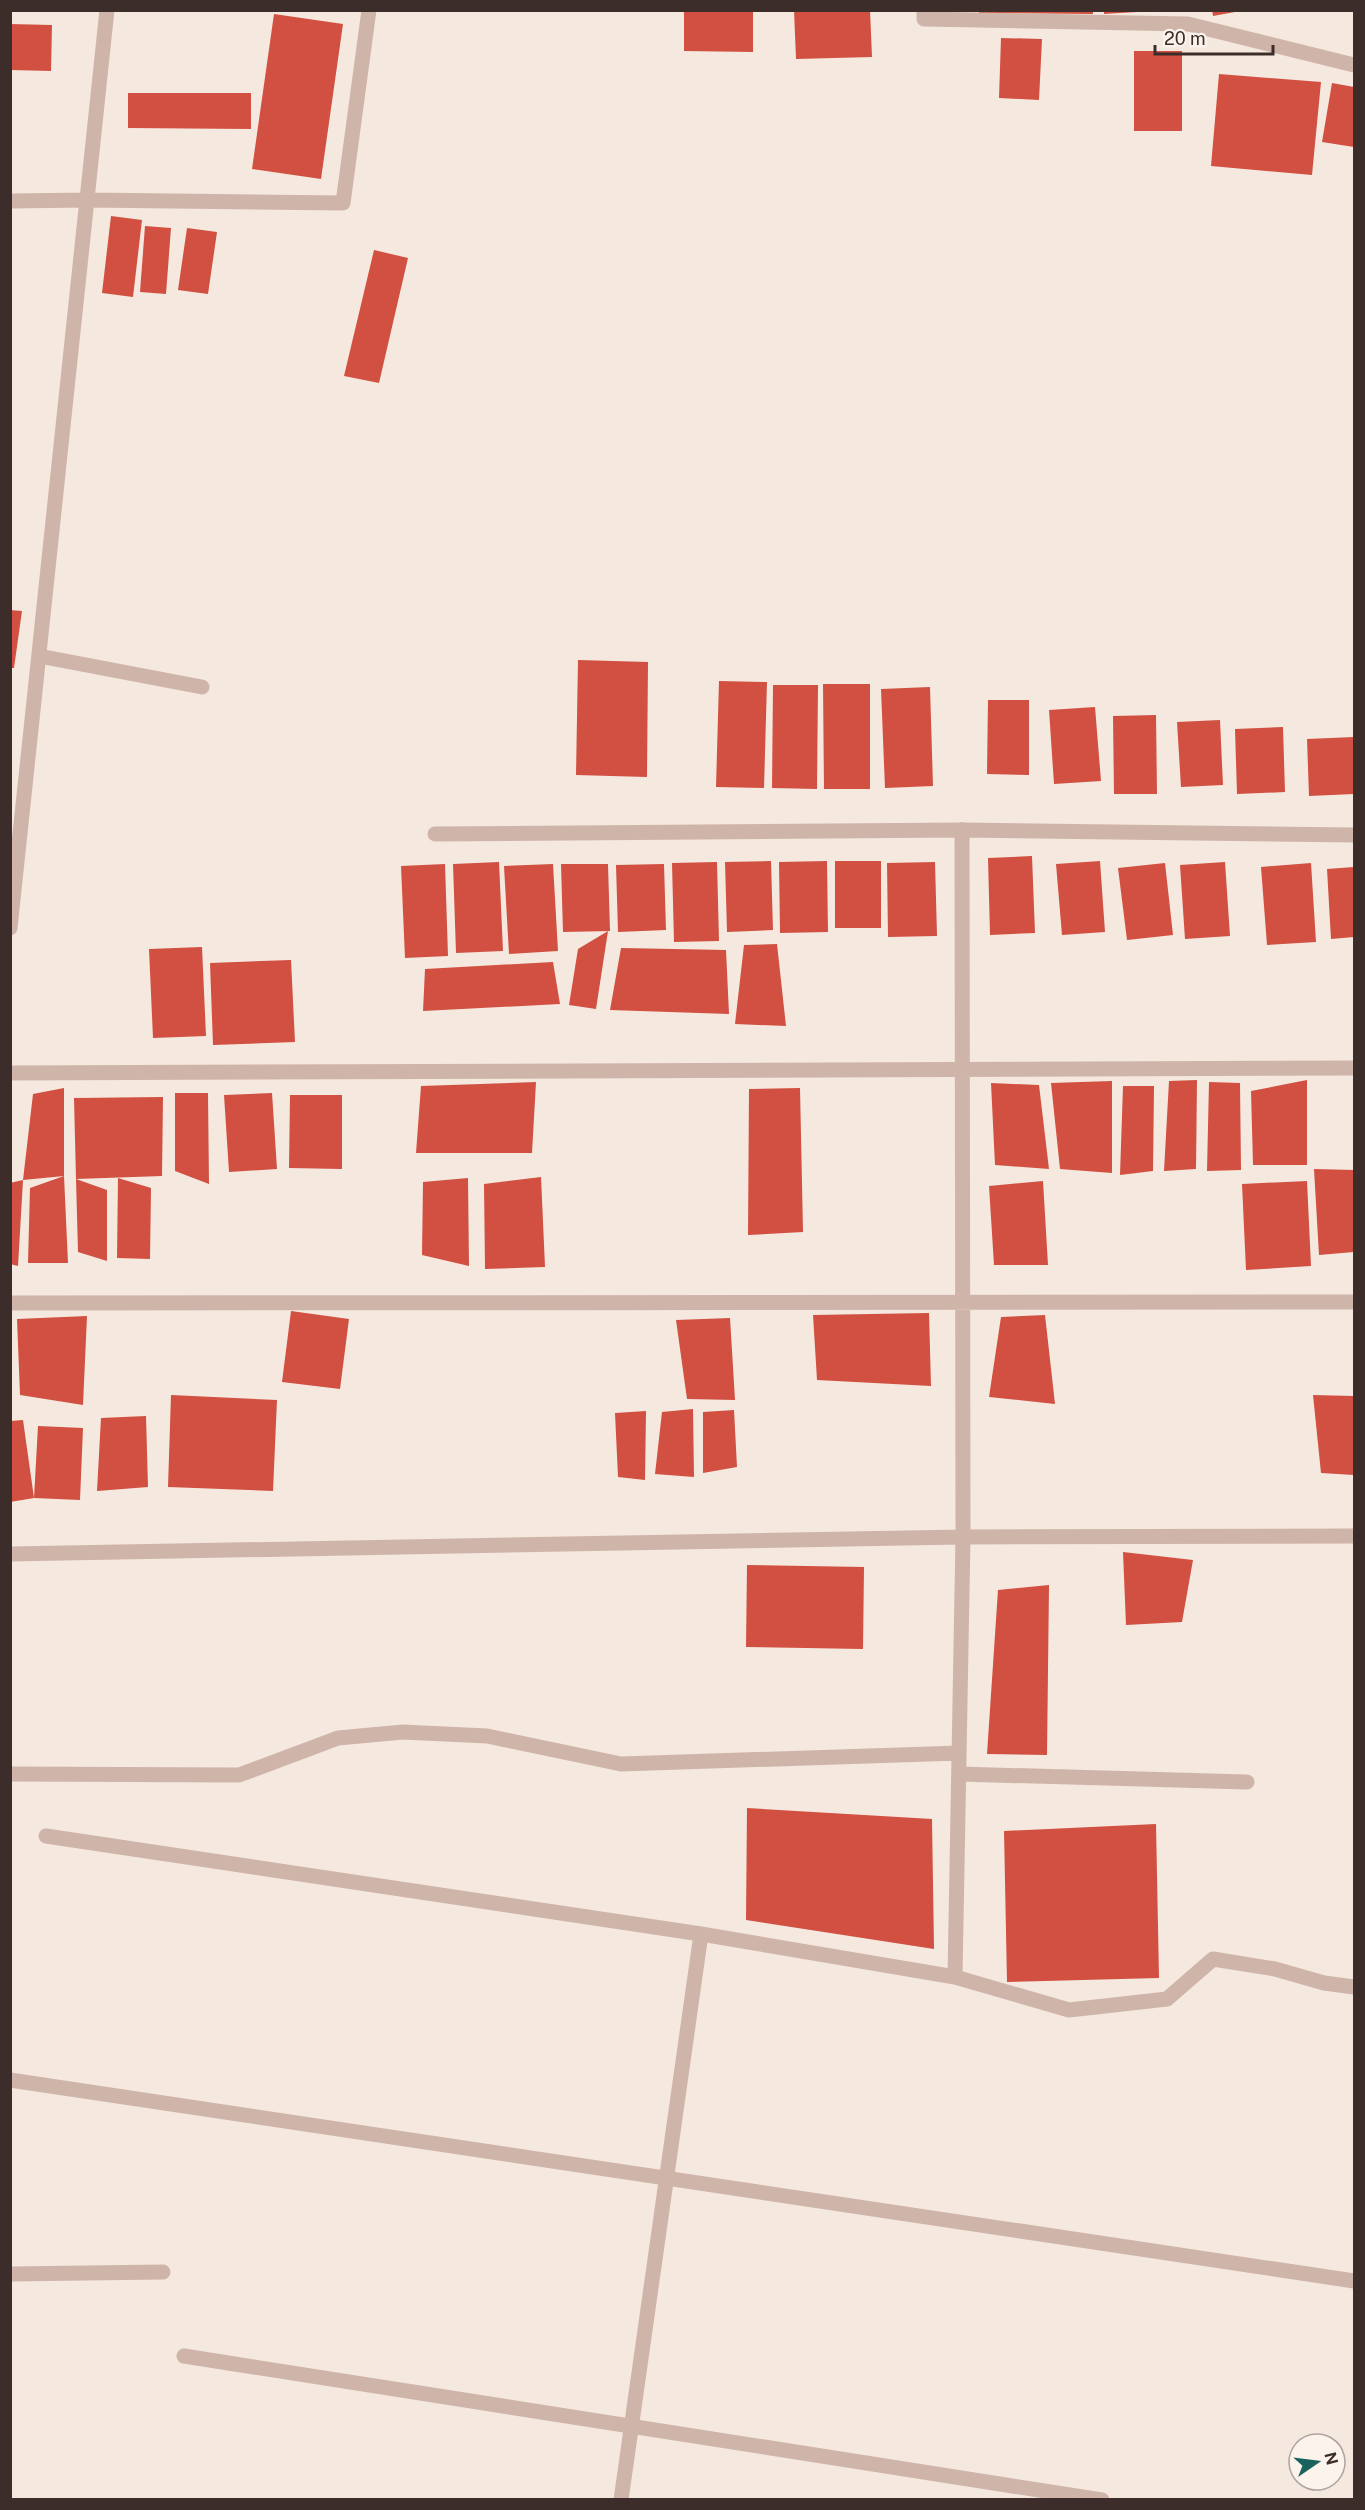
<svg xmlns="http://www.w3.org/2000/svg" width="1365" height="2510" font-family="'Public Sans',sans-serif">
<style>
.building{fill:#d15041}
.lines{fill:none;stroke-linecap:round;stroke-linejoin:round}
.minor{stroke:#cfb5a9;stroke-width:15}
</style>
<rect width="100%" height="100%" fill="#f5e8df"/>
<path class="building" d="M684,10h69v42l-69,-1z
M794,10h76l2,47 -76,2z
M979,10h114v4l-114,-1z
M1104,10h33v2l-33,2z
M1212,10h23v2l-22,4z
M274,14l69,10 -22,155 -69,-10z
M10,24l42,1 -1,46 -41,-1z
M1001,38l41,1 -3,61 -40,-2z
M1134,51h48v80h-48z
M1219,74l102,8 -9,93 -101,-9z
M1332,83l22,4v60l-32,-5z
M128,93h123v36l-123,-1z
M111,216l31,4 -9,77 -31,-4z
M145,226l26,2 -5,66 -26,-2z
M187,228l30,4 -9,62 -30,-4z
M374,250l34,8 -29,125 -35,-7z
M10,610l12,1 -8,57h-4z
M578,660l70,2 -1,115 -71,-2z
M719,681l48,1 -3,106 -48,-1z
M823,684h47v105h-46z
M773,685h45l-1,104 -45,-1z
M930,687l3,99 -48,2 -4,-99z
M988,700h41v75l-42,-1z
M1095,707l6,74 -47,3 -5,-74z
M1156,715l1,79h-43l-1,-78z
M1220,720l3,65 -42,2 -4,-65z
M1283,727l2,65 -48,2 -2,-65z
M1354,737v57l-45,2 -2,-57z
M1032,856l3,77 -45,2 -2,-77z
M771,861l2,69 -46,2 -2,-70z
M827,861l1,71 -48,1 -1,-71z
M835,861h46v67h-46z
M1100,861l5,71 -43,3 -6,-71z
M499,862l4,89 -47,2 -3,-89z
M717,862l2,79 -45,1 -2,-79z
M935,862l2,74 -49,1 -1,-74z
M1225,862l5,74 -45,3 -5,-74z
M1165,863l8,72 -46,5 -9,-72z
M1311,863l5,79 -49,3 -6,-78z
M445,864l3,92 -43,2 -4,-92z
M553,864l5,87 -49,3 -5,-88z
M561,864h47l2,67 -47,1z
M664,864l2,66 -48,2 -2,-67z
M1354,867v70l-23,2 -4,-70z
M608,931l-12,78 -27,-4 9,-56z
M777,944l9,82 -51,-2 9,-79z
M202,947l4,89 -53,2 -4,-89z
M621,948l105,2 3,64 -119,-4z
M291,960l4,82 -82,3 -3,-82z
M553,962l7,42 -137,7 2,-42z
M1197,1080l-1,89 -32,2 5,-90z
M1307,1080v85h-54l-2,-74z
M1112,1081v92l-52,-4 -9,-86z
M536,1082l-4,71h-116l5,-67z
M1209,1082l31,1 1,87 -34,1z
M991,1083l48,2 10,84 -54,-4z
M1123,1086h31l-1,85 -33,4z
M64,1088v88l-41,4 10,-86z
M800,1088l3,144 -55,3 1,-146z
M175,1093h33l1,91 -34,-13z
M272,1093l5,76 -48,3 -5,-77z
M290,1095h52v74l-53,-1z
M163,1097l-1,79 -86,3 31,11v71l-29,-9 -2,-73 -2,-81z
M1314,1169l40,1v82l-35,3z
M64,1176l4,87h-40l2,-75z
M541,1177l4,90 -60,2 -1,-85z
M118,1178l33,10 -1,71 -33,-1z
M468,1178l1,88 -47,-11 1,-73z
M23,1180l-5,86 -8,-2v-81z
M1043,1181l5,84h-54l-5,-79z
M1307,1181l4,85 -65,4 -4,-86z
M291,1311l58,8 -9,70 -58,-7z
M929,1313l2,73 -114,-6 -4,-65z
M1045,1315l10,89 -66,-7 12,-80z
M87,1316l-4,89 -63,-10 -3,-76z
M730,1318l5,82 -48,-1 -11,-79z
M171,1395l106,5 -4,91 -105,-4z
M1313,1395l41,1v79l-33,-2z
M693,1409l1,68 -39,-3 7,-62z
M734,1410l3,57 -34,6v-61z
M646,1411l-1,69 -27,-3 -3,-64z
M146,1416l2,71 -51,4 4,-73z
M23,1420l11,78 -24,4v-81z
M38,1426l45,2 -3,72 -46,-2z
M1123,1552l70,8 -11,62 -56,3z
M747,1565l117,2 -1,82 -117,-2z
M1049,1585l-2,170 -60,-1 11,-164z
M747,1808l185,11 2,130 -188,-29z
M1156,1824l3,154 -152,4 -3,-151z"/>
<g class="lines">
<path class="minor" d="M924,10v9l264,5 166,41
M10,201l78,-1 255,3 26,-193
M39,656l163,31
M435,834l527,-4 392,5
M10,928l97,-918
M10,1073l1344,-5
M10,1303l1344,-1
M10,1554l953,-17 391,-1
M10,1774l229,1 99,-37 65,-6 84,4 134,28 338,-11
M959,1774l288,8
M46,1836l655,98 254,43 114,33 98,-11 46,-40 62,10 49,14 30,4
M955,1977l8,-440 -1,-707
M10,2080l1344,201
M10,2274l153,-2
M184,2356l918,144
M621,2500l80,-566"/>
</g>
<rect width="1365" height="2510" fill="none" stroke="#3c2d2a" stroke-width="24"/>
<g transform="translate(1317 2462) rotate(76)"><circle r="28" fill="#fcf3ed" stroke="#afa49f" stroke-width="1.5"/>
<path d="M0-4.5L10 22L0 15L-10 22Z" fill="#1a625d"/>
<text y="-9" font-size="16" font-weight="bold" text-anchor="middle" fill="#3c2d2a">N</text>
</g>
<path d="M1155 45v9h118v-9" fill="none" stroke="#3c2d2a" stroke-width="3"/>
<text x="1164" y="45" font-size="18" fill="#3c2d2a" stroke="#fcf3ed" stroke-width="4.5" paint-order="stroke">20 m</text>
</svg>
